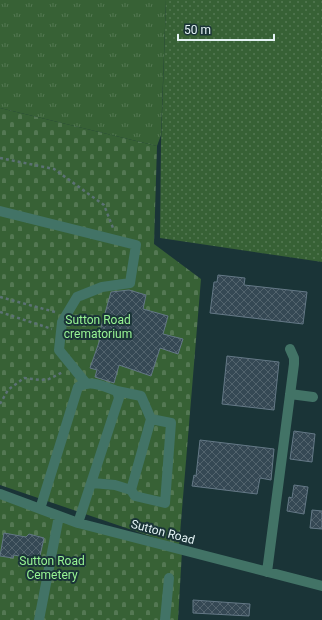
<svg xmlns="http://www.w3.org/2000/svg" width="322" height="620" font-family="Roboto,sans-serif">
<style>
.grass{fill:url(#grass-tufts)}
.cemetery{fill:url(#cemetery-stones)}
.park{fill:url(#park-dots)}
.building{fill:url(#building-cross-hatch);stroke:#647886}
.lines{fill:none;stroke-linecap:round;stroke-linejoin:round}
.path{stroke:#5c7275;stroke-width:2.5;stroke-dasharray:3 3;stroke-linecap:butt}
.minor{stroke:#427366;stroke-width:10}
.labels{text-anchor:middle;stroke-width:4;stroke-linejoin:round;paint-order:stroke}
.park-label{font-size:12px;fill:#98f594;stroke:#1a3437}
.street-label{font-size:12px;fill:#e4f3f5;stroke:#1a3437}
</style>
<defs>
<pattern id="grass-tufts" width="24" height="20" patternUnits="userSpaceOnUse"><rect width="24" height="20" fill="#376135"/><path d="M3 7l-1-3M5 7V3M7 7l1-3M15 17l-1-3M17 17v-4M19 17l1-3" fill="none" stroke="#547853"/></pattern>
<pattern id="cemetery-stones" width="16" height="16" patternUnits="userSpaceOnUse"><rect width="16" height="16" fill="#376135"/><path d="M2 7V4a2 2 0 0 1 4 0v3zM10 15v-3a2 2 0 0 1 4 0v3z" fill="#547853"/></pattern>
<pattern id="park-dots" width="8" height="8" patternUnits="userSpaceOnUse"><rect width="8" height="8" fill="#376135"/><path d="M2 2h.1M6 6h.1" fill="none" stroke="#547853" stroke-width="1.8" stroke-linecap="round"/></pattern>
<pattern id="building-cross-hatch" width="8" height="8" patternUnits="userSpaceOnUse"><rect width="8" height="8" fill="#354854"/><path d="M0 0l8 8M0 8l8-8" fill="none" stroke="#52636d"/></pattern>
</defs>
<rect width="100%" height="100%" fill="#1a3437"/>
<path class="grass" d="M0,0h166l-5,135 -4,11 -157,-38z"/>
<path class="cemetery" d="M0,108l157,38 -3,98 47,35 -22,267 -179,-61z
M0,494l182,57 -4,69h-178z"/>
<path class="park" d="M166,0h156v262l-162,-24 1,-95z"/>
<path class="building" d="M218,275l27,3 -1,7 63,7 -4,32 -93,-11 4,-31h3z
M129,290l17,5 -3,14 25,7 -5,18 20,5 -5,15 -18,-6 -9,28 -32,-11 -5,18 -19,-6 2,-7 -7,-2 13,-37h-3l11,-39z
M227,356l52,6 -5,48 -52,-6z
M294,431l21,3 -3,28 -22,-3z
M200,440l74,9 -3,31 -11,-2 -3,16 -65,-8 2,-11 2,1z
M294,485l14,2 -4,27 -17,-3 2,-14 3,1z
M312,510l10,1v18l-12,-1z
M4,533l22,4 3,-3 15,4 -5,22 -25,-5 -1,3 -13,-2z
M193,600l57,4 -1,12 -56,-3z"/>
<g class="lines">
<path class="path" d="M0,158l54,11 50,36 9,23
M0,297l55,15
M0,312l52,17
M0,404l8,-14 16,-12 17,2 8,-1 14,-7"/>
<path class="minor" d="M0,211l136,34 -6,38 -28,4 -25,10 -15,25 -3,28 26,32
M290,394l23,3
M92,483l23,2 16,5 20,-71 -10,-23 -24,-5
M131,490l4,6 30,7 6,-80 -20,-4
M0,494l78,29 244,63
M40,509l38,-122c13,-8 26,0 39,4l2,7 -5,15 -36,110
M267,572l27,-208v-6l-4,-9
M39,620l20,-104
M165,620l4,-42"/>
</g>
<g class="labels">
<g class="park-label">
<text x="98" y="324">Sutton Road<tspan x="98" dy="14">crematorium</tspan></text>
<text x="52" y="565">Sutton Road<tspan x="52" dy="14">Cemetery</tspan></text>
</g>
<g class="street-label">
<text transform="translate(163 532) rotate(15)" y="4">Sutton Road</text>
</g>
</g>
<path d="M178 34v6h96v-6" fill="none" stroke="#e4f3f5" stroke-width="2"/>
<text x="184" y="34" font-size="12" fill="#e4f3f5" stroke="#1a3437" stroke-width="3" paint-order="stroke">50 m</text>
</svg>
